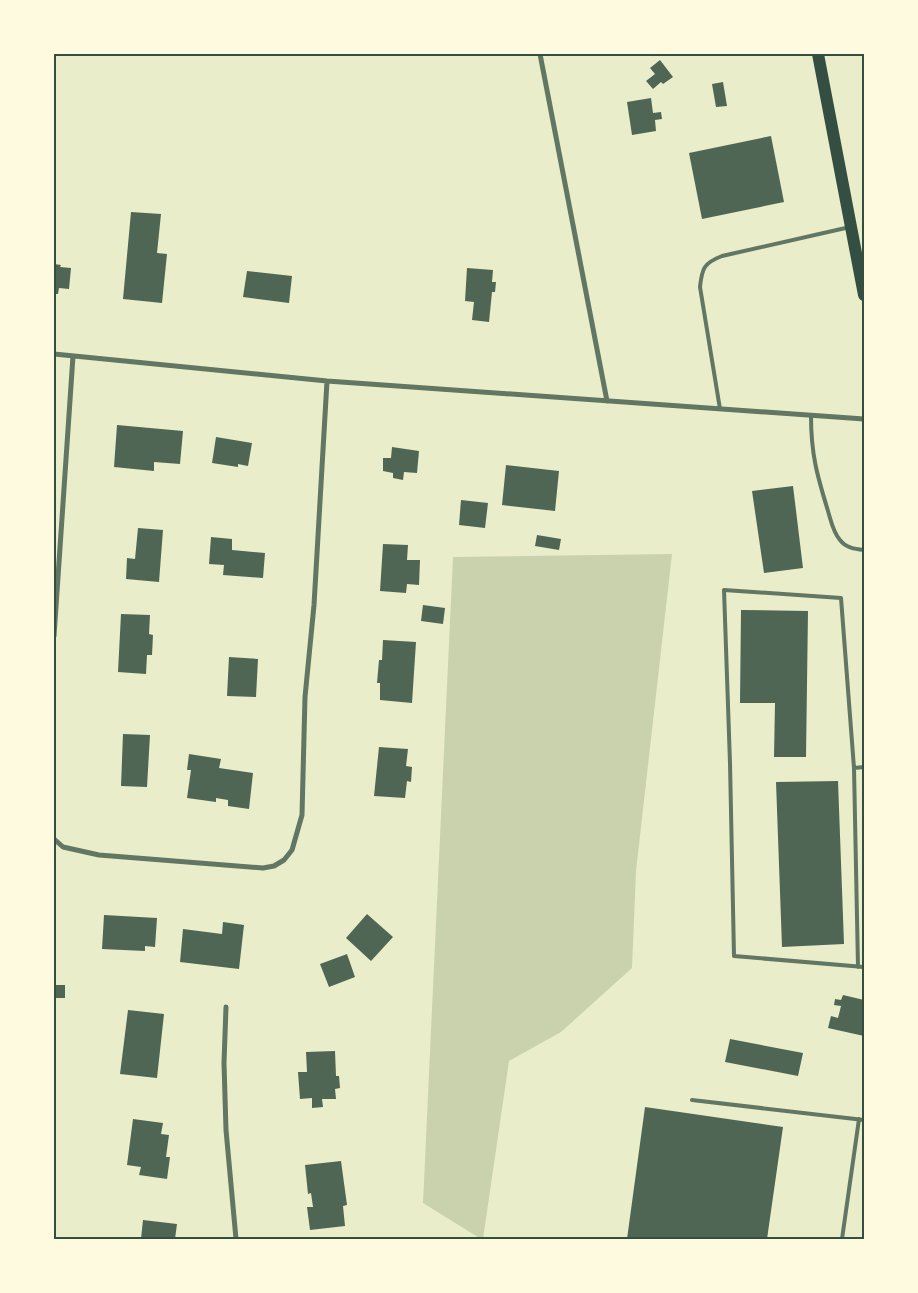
<svg xmlns="http://www.w3.org/2000/svg" width="918" height="1293" font-family="Lato,sans-serif">
<style>
.green{fill:#cad2ad}
.building{fill:#4f6655}
.lines{fill:none;stroke-linecap:round;stroke-linejoin:round}
.service{stroke:#617663;stroke-width:4}
.minor{stroke:#617663;stroke-width:5}
.primary{stroke:#344e41;stroke-width:12}
.neatline{fill:none;stroke:#344e41;stroke-width:2}
</style>
<rect width="100%" height="100%" fill="#e9edc9"/>
<path class="green" d="M672,554l-36,317 -4,97 -71,64 -52,29 -26,178h-2l-58,-36 30,-646z"/>
<path class="building" d="M660,60l13,17 -10,7 -2,-2 -8,7 -7,-8 9,-7 -5,-6z
M723,82l4,24 -11,1 -4,-23z
M651,98l2,15 8,-1 1,7 -7,1 1,11 -24,4 -5,-33z
M771,136l13,66 -82,17 -13,-66z
M131,212l30,2 -4,39 10,1 -5,49 -39,-4z
M54,264l7,1 -1,2 11,1 -2,21 -10,-1 -1,6h-4z
M467,268l26,2 -1,12h4l-1,10h-3l-3,30 -17,-2 2,-18 -9,-1z
M247,271l45,5 -3,27 -46,-6z
M117,425l66,6 -3,33 -26,-2v9l-40,-4z
M216,437l36,6 -4,23 -10,-2v3l-26,-4z
M392,447l27,4 -2,22 -13,-1 -1,8 -10,-2v-5l-10,-2v-13h8z
M506,465l53,6 -4,40 -53,-6z
M793,486l10,82 -39,5 -12,-82z
M461,500l27,3 -3,25 -26,-3z
M138,528l25,2 -4,52 -33,-3 1,-21 8,1z
M537,535l24,4 -2,11 -24,-4z
M211,537l21,2v11l33,3 -2,25 -40,-3 1,-10 -15,-1z
M383,544l25,1 -1,15h13l-1,25 -12,-1 -1,9 -26,-2z
M423,605l22,3 -2,16 -22,-3z
M741,610l67,1 -2,146h-32l1,-54h-35z
M121,614l29,1 -1,19 4,1 -1,20h-5l-1,19 -28,-2z
M383,640l33,2 -4,61 -32,-3v-17h-3l2,-23h3z
M229,657l29,2 -2,38 -29,-1z
M123,734l27,1 -3,52 -26,-1z
M379,747l29,2 -2,17 6,1 -1,15 -4,-1 -2,17 -31,-2z
M189,754l32,5 -2,9 34,5 -4,36 -21,-3v-6l-12,-2v4l-29,-4 4,-28h-4z
M838,781l6,163 -62,3 -6,-165z
M367,914l26,23 -22,24 -25,-23z
M104,915l53,3 -2,29 -10,-1v5l-43,-2z
M223,922l21,3 -5,44 -59,-7 3,-33 39,5z
M347,954l8,23 -26,10 -9,-23z
M54,985h11v13h-11z
M843,995l21,5v36l-36,-8 3,-12 7,2 3,-12 -7,-1 1,-6 6,1z
M128,1010l36,4 -7,64 -37,-4z
M730,1039l73,14 -5,23 -73,-14z
M335,1051l1,25h3l1,12 -5,1 1,10h-14l1,8 -11,1v-10l-12,1 -2,-27h9l-1,-20z
M645,1107l138,20 -16,112h-140z
M133,1119l30,4 -2,11 8,1 -3,22h4l-3,22 -28,-4 2,-8 -14,-2z
M341,1161l6,44 -4,1 2,20 -35,4 -3,-23h6l-2,-14 -3,1 -3,-29z
M143,1220l34,4 -2,15h-34z"/>
<g class="lines">
<path class="service" d="M720,409l-20,-122c2,-19 4,-24 22,-31l128,-29
M811,416c0,38 6,59 17,95 3,10 5,21 12,29 6,8 15,9 24,10
M864,767l-10,1 -13,-170 -117,-8 6,173 4,193 130,11
M854,768l4,199
M692,1100l172,20
M842,1239l17,-120"/>
<path class="minor" d="M540,54l67,347
M54,354l273,27 537,38
M54,636l19,-280
M54,839l9,8 36,8 164,13 11,-2 10,-6 8,-10 10,-35 3,-118 9,-92 13,-224
M226,1007l-2,56 2,67 10,109"/>
<path class="primary" d="M818,54l46,241"/>
</g>
<rect width="918" height="1293" fill="none" stroke="#fefae0" stroke-width="110"/>
<rect x="55" y="55" width="808" height="1183" class="neatline"/>
</svg>
